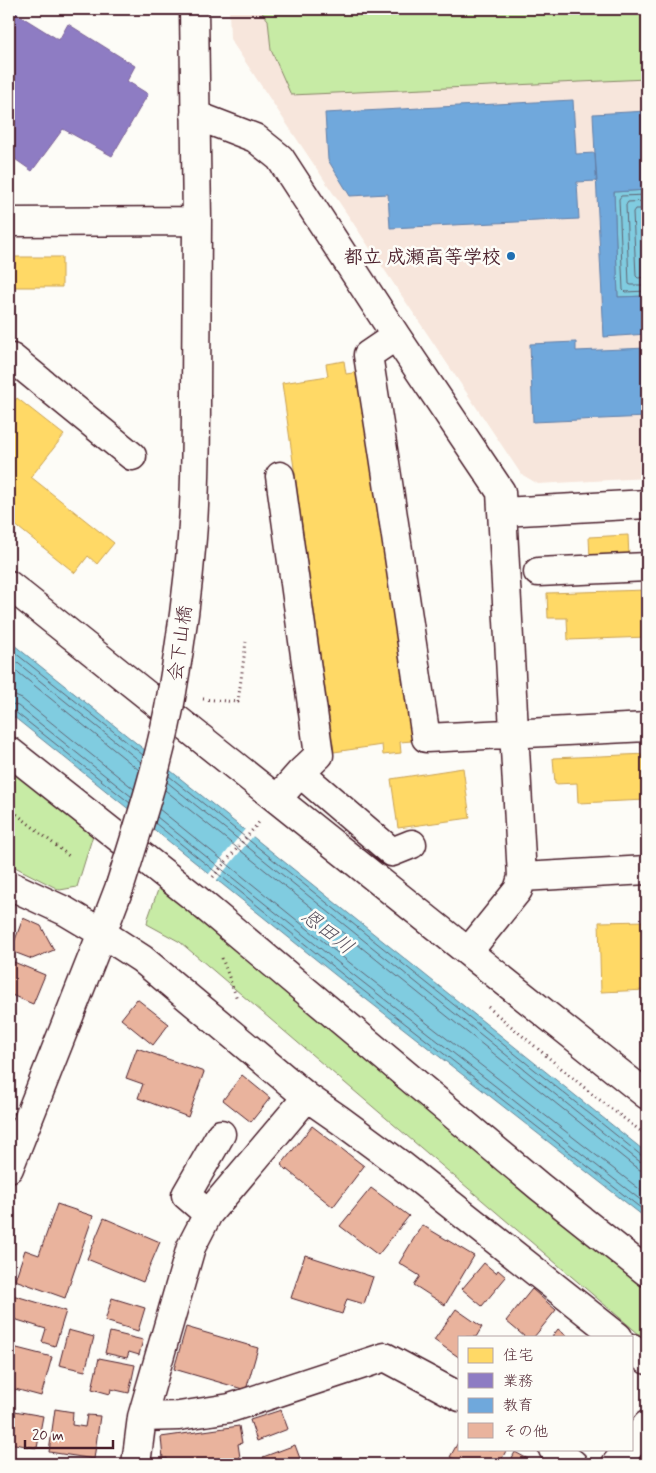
<svg xmlns="http://www.w3.org/2000/svg" width="656" height="1473" font-family="Mynerve,'Klee One',sans-serif">
<style>
.built{fill:#f7e6dc}
.green{fill:#c7eba5;stroke:#888568}
.water{fill:#80cce0;stroke:#6a8798}
.pier{fill:#fdfcf7}
.homes{fill:#ffd966;stroke:#c9a154}
.offices{fill:#8e7cc3;stroke:#7a6095}
.schools{fill:#6fa8dc;stroke:#647fa7}
.lines{fill:none;stroke-linecap:round;stroke-linejoin:round}
.shore{stroke:#606473;stroke-width:1}
.building{fill:#e9b39d;stroke:#4a1f2b}
.minor-casing{stroke:#4a1f2b;stroke-width:31}
.path{stroke:#4a1f2b;stroke-width:3;stroke-dasharray:1 4;stroke-linecap:butt}
.minor{stroke:#fdfcf7;stroke-width:28}
.minor-bridge-casing{stroke:#4a1f2b;stroke-width:31;stroke-linecap:butt}
.minor-bridge{stroke:#fdfcf7;stroke-width:28}
.poi-dot{fill:#1f6fb2;stroke:#fdfcf7;stroke-width:2}
.labels{text-anchor:middle;stroke-width:5;stroke-linejoin:round;paint-order:stroke}
.poi-label{font-size:19px;font-weight:bold;fill:#4a1f2b;stroke:#fdfcf7;text-anchor:end}
.street-label{font-size:19px;fill:#4a1f2b;stroke:#fdfcf7}
.water-label{font-size:20px;font-style:italic;fill:#5a5361;stroke:#fdfcf7}
</style>
<rect width="100%" height="100%" fill="#fdfcf7"/>
<filter id="ink" filterUnits="userSpaceOnUse"><feTurbulence type="fractalNoise" baseFrequency=".02" numOctaves="2"/><feDisplacementMap in="SourceGraphic" scale="10" xChannelSelector="R" yChannelSelector="G"/><feConvolveMatrix kernelMatrix="1 2 1 2 8 2 1 2 1" color-interpolation-filters="sRGB"/></filter>
<g filter="url(#ink)">
<path class="built" d="M229,9h418v469l-109,6 -17,-10 -291,-435z"/>
<path class="green" d="M259,9h388v70l-356,16 -20,-45 -3,-30z
M9,770l84,65 -16,52 -17,3 -51,-26z
M159,887l15,11 473,392v51l-467,-399 -33,-18 1,-6z"/>
<path class="water" d="M647,190v106l-29,1 -4,-105z
M9,641l638,512v66l-308,-241 -330,-265z"/>
<path class="pier" d="M246,828l8,7 -38,46 -8,-6z"/>
<path class="homes" d="M9,257h53v30h-53z
M344,361l2,13 14,-2 52,369 -12,1 1,11 -18,2 -1,-10 -48,7 -52,-369 46,-7 -2,-12z
M17,398l47,37 -33,42 83,66 -17,21 -9,-8 -13,17 -66,-53v-112z
M628,535l1,22 -39,2 -1,-22z
M647,590v47l-79,3 -1,-22h-19l-1,-25z
M647,754v46l-69,3 -1,-20 -22,1 -2,-26z
M463,768l7,50 -72,10 -7,-49z
M647,921v69l-46,2 -2,-70z"/>
<path class="offices" d="M9,9l50,31 9,-16 67,42 -8,15 21,13 -36,62 -49,-27 -31,42 -23,-16z"/>
<path class="schools" d="M573,100l3,54 19,-1 2,28 -20,1 2,37 -189,9 -2,-34 -38,2 -22,-36 -3,-47z
M647,111v79l-33,2 4,105 29,-1v38l-43,3 -11,-223z
M576,342v9l71,-3v69l-114,5 -3,-78z"/>
<g class="lines">
<path class="shore" d="M647,195l-26,1 -2,3 4,91 2,2 22,-1
M647,201l-19,1 -2,3 3,79 2,1h16
M647,209h-12l-2,3 3,64 2,2 9,-1
M9,648l134,107
M9,656l132,106
M9,665l130,105
M9,696h6l7,3 112,90
M9,703l9,3 114,91
M9,709l5,2 116,92
M169,776l437,351 36,29 5,1
M167,782l435,350 37,29 8,2
M165,790l469,376 6,4 7,1
M159,809l191,154 297,232
M157,817l189,152 301,236
M155,823l187,151 305,239"/>
</g>
<path class="building" d="M23,918l18,8 13,24 -22,9 -21,-8z
M9,960l36,15 -12,29 -24,-10z
M137,999l32,25 -16,21 -32,-26z
M137,1048l67,24 -16,45 -50,-19 5,-14 -17,-6z
M242,1075l28,23 -19,24 -28,-22z
M312,1126l52,40 -31,41 -52,-42z
M371,1188l38,28 -31,39 -38,-29z
M57,1204l36,12 -28,82 -50,-18 10,-30 14,5z
M104,1218l56,24 -17,40 -56,-23z
M422,1225l52,31 -29,49 -31,-20 6,-9 -21,-13z
M305,1255l68,22 -9,27 -17,-5 -5,15 -51,-16z
M484,1263l12,10 2,-3 8,7 -24,29 -20,-17z
M532,1289l24,21 -22,27h-9l-19,-16z
M9,1294l57,17 -11,35 -13,-4 4,-13 -32,-10 -3,9 -2,-1z
M112,1298l33,10 -7,23 -33,-10z
M456,1309l26,18 -6,10h-16v21l-26,-18z
M186,1327l72,21 -12,42 -72,-21z
M558,1329l10,8h-16z
M68,1330l26,7 -9,34 -26,-6z
M110,1332l33,8 -4,15 -10,-3 -2,6 -22,-5z
M9,1346l43,11 -11,39 -26,-7 -1,5 -5,-2z
M99,1358l36,7 -6,28 -18,-4 -1,5 -18,-5z
M55,1409l18,3 -1,13 13,2 2,-12 13,1 -6,43 -45,-7z
M9,1410l34,6 -6,32 -28,-5z
M281,1410l7,19 -31,12 -7,-21z
M239,1426l3,17 -4,1 3,20h-73l-1,-6 -4,1 -2,-22z
M460,1439v10h47l-8,15h-16l-9,-4 -2,4h-7l-15,-7z
M295,1445l7,19h-36l-3,-7z
M515,1452l22,12h-28z"/>
<g class="lines">
<g class="minor-casing">
<path id="minor" d="M194,9l3,212 -1,173
M195,115l60,23 25,20 116,178 105,156 21,385 -4,13 -50,62
M9,222l188,-1
M396,336l-28,19 16,101 42,282 221,-11
M9,359l3,-1 120,98
M502,512l145,-8
M538,572l109,-5
M9,585l638,510
M9,751l186,147 345,289 107,85
M300,773l92,79 20,-8
M277,799l23,-26 19,-18 -39,-279
M522,877l125,-7
M9,885l56,26 37,22 40,26 165,138 33,23 61,45 217,172
M9,1168l93,-235 18,-47
M208,1214l-22,-19 35,-61
M632,1348l15,12
M142,1417l37,-1 51,-8 155,-51 75,40
M632,1444l15,-19
M553,1449l20,15
M136,1464l6,-47 49,-170 17,-33 99,-117
M616,1464l12,-15"/>
</g>
<path class="path" d="M203,699l35,3 8,-60
M9,808l60,48
M213,877l47,-56
M222,958l15,41
M488,1007l104,87 55,42"/>
<use href="#minor" class="minor"/>
<g class="minor-bridge-casing">
<path id="minor-bridge" d="M120,886c20,-64 41,-128 52,-194 9,-51 16,-103 20,-154 4,-48 4,-96 4,-144"/>
</g>
<use href="#minor-bridge" class="minor-bridge"/>
</g>
</g>
<circle class="poi-dot" cx="511" cy="256" r="5"/>
<g class="labels">
<g class="poi-label">
<text x="501" y="263">都立 成瀬高等学校</text>
</g>
<g class="street-label">
<text transform="translate(179 643) rotate(-82)" y="7">会下山橋</text>
</g>
<g class="water-label">
<text transform="translate(328 931) rotate(38)" y="7">恩田川</text>
</g>
</g>
<rect width="656" height="1473" fill="none" stroke="#fdfcf7" stroke-width="30"/>
<rect x="15" y="15" width="626" height="1443" fill="none" stroke="#4a1f2b" stroke-width="2" filter="url(#ink)"/>
<rect x="458" y="1336" width="175" height="115" fill="#fdfcf7" stroke="#b5a4a5"/>
<rect x="468" y="1348" width="25" height="15" fill="#ffd966" stroke="#b5a4a5"/>
<text x="503" y="1360" font-size="15" fill="#4a1f2b">住宅</text>
<rect x="468" y="1373" width="25" height="15" fill="#8e7cc3" stroke="#b5a4a5"/>
<text x="503" y="1386" font-size="15" fill="#4a1f2b">業務</text>
<rect x="468" y="1398" width="25" height="15" fill="#6fa8dc" stroke="#b5a4a5"/>
<text x="503" y="1410" font-size="15" fill="#4a1f2b">教育</text>
<rect x="468" y="1423" width="25" height="15" fill="#e9b39d" stroke="#b5a4a5"/>
<text x="503" y="1436" font-size="15" fill="#4a1f2b">その他</text>
<path d="M25 1440v8h88v-8" fill="none" stroke="#4a1f2b" stroke-width="2.5"/>
<text x="32" y="1440" font-size="15" fill="#4a1f2b" stroke="#fdfcf7" stroke-width="4" paint-order="stroke">20 m</text>
</svg>
